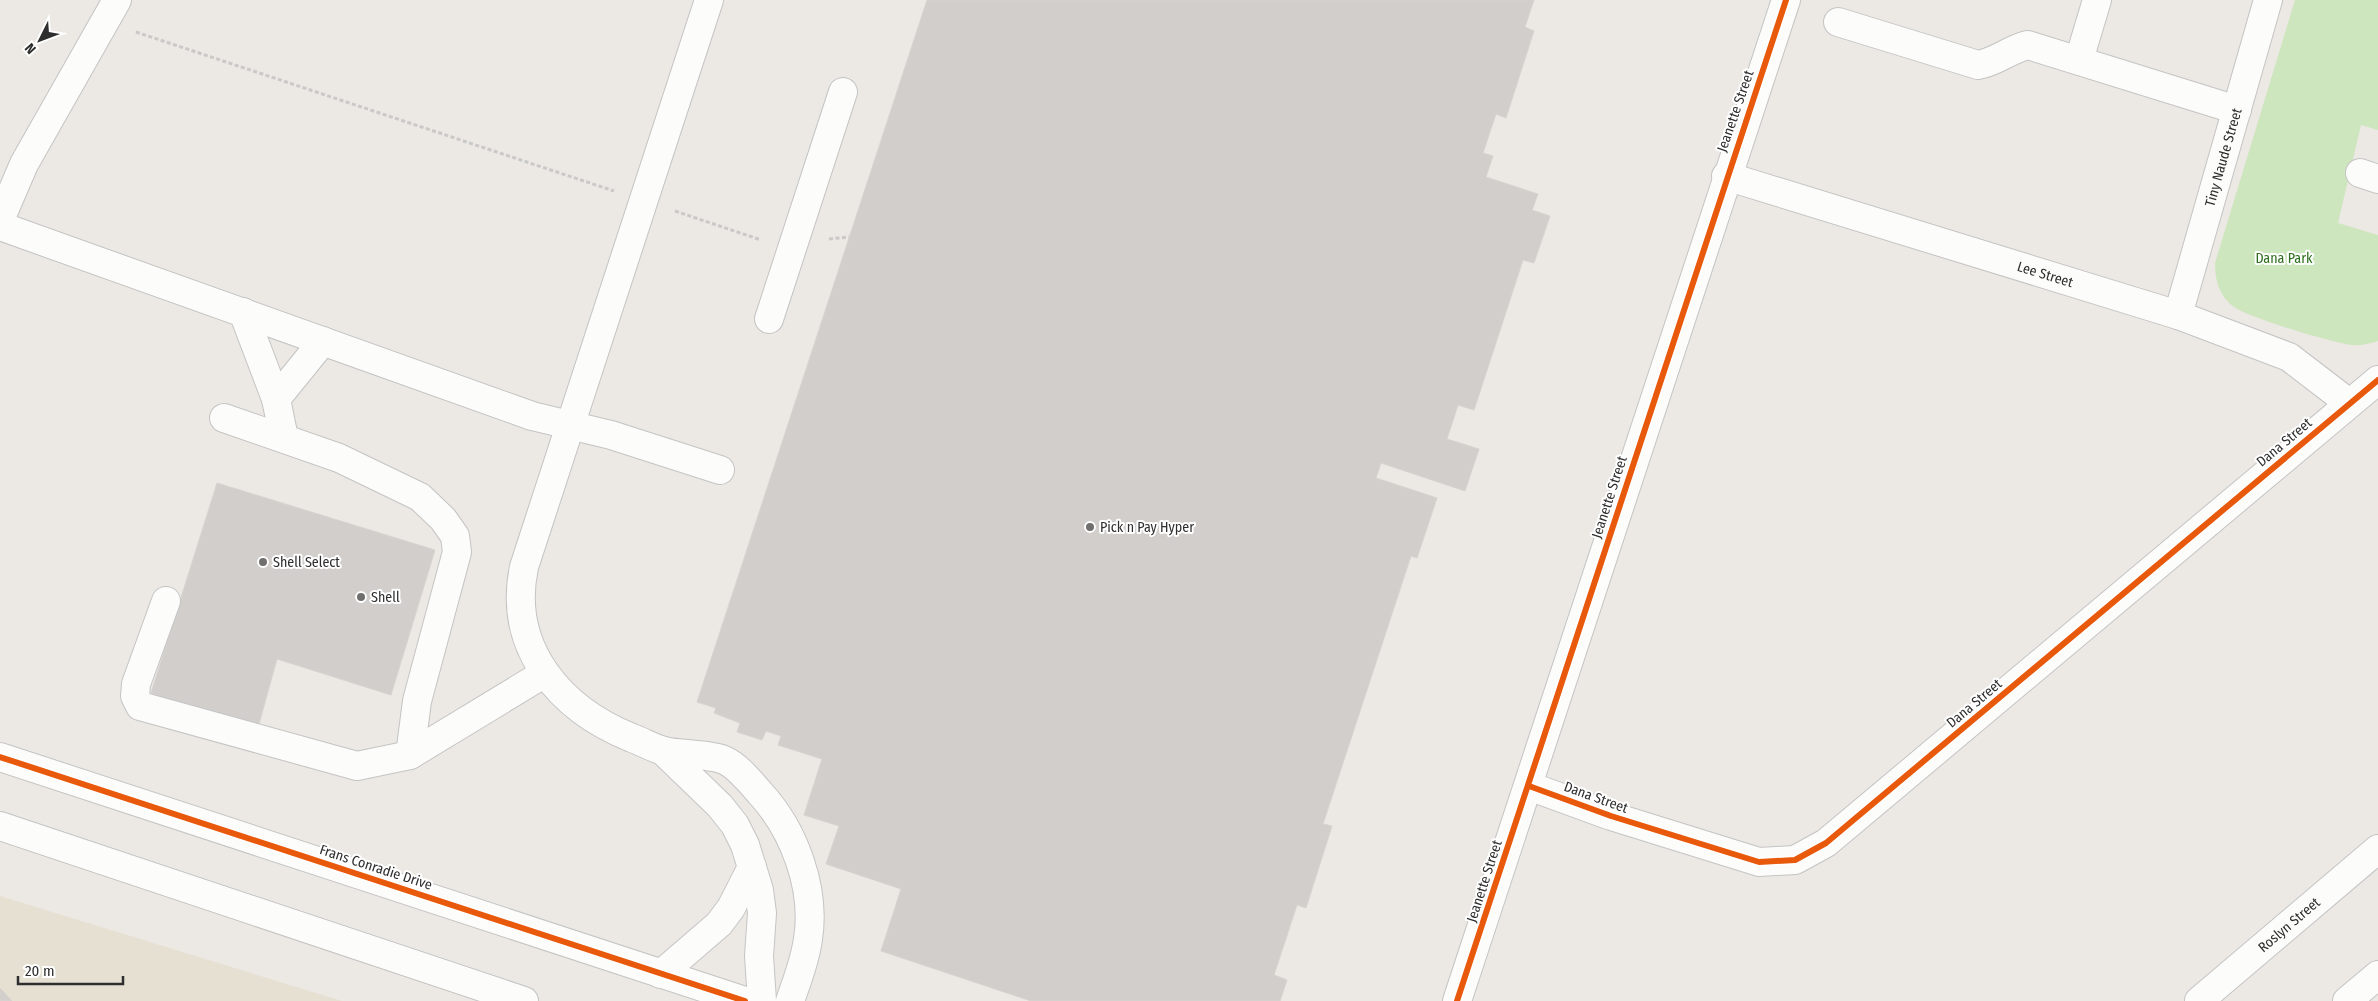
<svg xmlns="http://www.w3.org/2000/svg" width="2378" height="1001" font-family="'Fira Sans Condensed',sans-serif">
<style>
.education{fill:#e6e0d3}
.green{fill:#cee6be}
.building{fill:#d1cecb;stroke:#d7d4d0}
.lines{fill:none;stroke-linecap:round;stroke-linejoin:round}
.minor-casing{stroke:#c5c4c5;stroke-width:30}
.path{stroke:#c9c9c8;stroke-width:3;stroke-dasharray:4 2.5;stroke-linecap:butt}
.minor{stroke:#fcfcfb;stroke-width:28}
.cycleway-casing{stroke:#fff;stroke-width:9}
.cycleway{stroke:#e8590c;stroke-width:6}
.poi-dot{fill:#706f6e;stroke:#fff;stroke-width:2}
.labels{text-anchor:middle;stroke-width:4;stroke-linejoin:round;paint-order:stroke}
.street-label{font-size:14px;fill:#2e2e2e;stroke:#fff}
.park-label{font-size:14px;fill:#2c6e1b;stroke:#fff}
.poi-label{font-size:14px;fill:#2e2e2e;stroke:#fff;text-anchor:start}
</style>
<rect width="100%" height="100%" fill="#ece8e4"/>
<path class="education" d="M0,896l342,105h-342z"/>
<path class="green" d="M2295,0h83v130l-17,-5 -23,98 40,12v106c-9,3 -17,5 -26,4 -19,-2 -105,-28 -118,-38 -15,-11 -19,-27 -19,-44z"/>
<path class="building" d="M927,0h607l-9,27 9,4 -28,87 -10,-4 -13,39 10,3 -7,21 52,17 -6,16 18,6 -16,47 -11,-3 -49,150 -16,-5 -11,34 32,10 -14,42 -84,-28 -5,15 61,20 -20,60 -6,-2 -88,268 9,2 -26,82 -9,-3 -23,70 13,5 -7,21h-249l-150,-50 20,-62 -75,-25 13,-38 -35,-11 18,-56 -44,-14 3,-9 -15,-5 -4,9 -25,-8 3,-9 -26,-10 2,-5 -19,-6z
M217,483l218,67 -44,145 -114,-36 -20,72 -106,-38z
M0,988l12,13h-12z"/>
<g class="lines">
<g class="minor-casing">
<g id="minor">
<path d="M709,0l-185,567c-17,81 36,142 108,171 11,4 21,10 32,13 16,4 46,3 60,9 14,6 26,22 36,33 34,37 56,95 48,146 -3,22 -11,42 -18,62"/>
<path d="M1838,22l140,43c18,-3 32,-16 50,-20l209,65"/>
<path d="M2079,60l18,-60"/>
<path d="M2360,173l18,6"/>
<path id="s1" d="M1726,176l452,139 111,42 60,46"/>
<path d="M0,220l24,-56 93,-164"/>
<path d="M0,226l532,190 79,19 109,35"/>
<path d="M243,312l33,87 8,39"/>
<path id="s2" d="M2178,315l90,-315"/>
<path d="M769,319l74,-227"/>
<path d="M276,399l47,-58"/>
<path d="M224,418l115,40 81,39 23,22 12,17 2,16 -40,149 -7,54"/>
<path d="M166,601l-30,83 -1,12 5,10 217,60 53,-11 135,-82"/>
<path d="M663,751l57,55 15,19 10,20 14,45 3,23 -3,43 3,45"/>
<path d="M0,757l745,244"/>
<path d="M1529,786l82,30 148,46 36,-2 31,-17 552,-463"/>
<path d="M0,826l524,175"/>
<path d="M661,974l58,-50 12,-16 21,-41"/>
<path d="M1457,1001l329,-1001"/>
<path id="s3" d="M2199,1001l179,-152"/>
<path d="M2347,1001l31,-26"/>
</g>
</g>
<path class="path" d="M136,32l478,159
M675,211l86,29
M829,239l20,-2"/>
<use href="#minor" class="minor"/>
<g class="cycleway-casing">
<path id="cycleway" d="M0,757l745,244
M1529,786l82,30 148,46 36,-2 31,-17 552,-463
M1457,1001l329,-1001"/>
</g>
<use href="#cycleway" class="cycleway"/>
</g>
<g class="poi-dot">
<circle cx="1090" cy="527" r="5"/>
<circle cx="263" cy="562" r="5"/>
<circle cx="361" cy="597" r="5"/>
</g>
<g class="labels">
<g class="street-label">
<text transform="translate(1735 111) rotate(-71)" y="5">Jeanette Street</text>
<text dy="5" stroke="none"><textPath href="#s2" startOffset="164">Tiny Naude Street</textPath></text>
<text dy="5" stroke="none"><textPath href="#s1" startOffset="334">Lee Street</textPath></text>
<text transform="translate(2284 442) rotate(-40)" y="5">Dana Street</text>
<text transform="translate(1609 497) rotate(-72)" y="5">Jeanette Street</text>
<text transform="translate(1974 703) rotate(-40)" y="5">Dana Street</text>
<text transform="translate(1596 797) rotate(20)" y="5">Dana Street</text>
<text transform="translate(376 867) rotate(18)" y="5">Frans Conradie Drive</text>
<text transform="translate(1484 881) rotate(-72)" y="5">Jeanette Street</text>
<text dy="5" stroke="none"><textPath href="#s3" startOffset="118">Roslyn Street</textPath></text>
</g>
<g class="park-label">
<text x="2284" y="263">Dana Park</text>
</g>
<g class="poi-label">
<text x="1100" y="532">Pick n Pay Hyper</text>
<text x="273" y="567">Shell Select</text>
<text x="371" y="602">Shell</text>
</g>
</g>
<g transform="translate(40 40) rotate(228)" stroke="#ffffff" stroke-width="4" paint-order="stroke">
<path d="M0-4L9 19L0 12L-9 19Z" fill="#2e2e2e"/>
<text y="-8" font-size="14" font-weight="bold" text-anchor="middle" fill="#2e2e2e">N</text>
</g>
<path d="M18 976v8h105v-8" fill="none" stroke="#2e2e2e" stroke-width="2.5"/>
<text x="25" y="976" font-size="15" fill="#2e2e2e" stroke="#ffffff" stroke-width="4" paint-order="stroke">20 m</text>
</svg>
